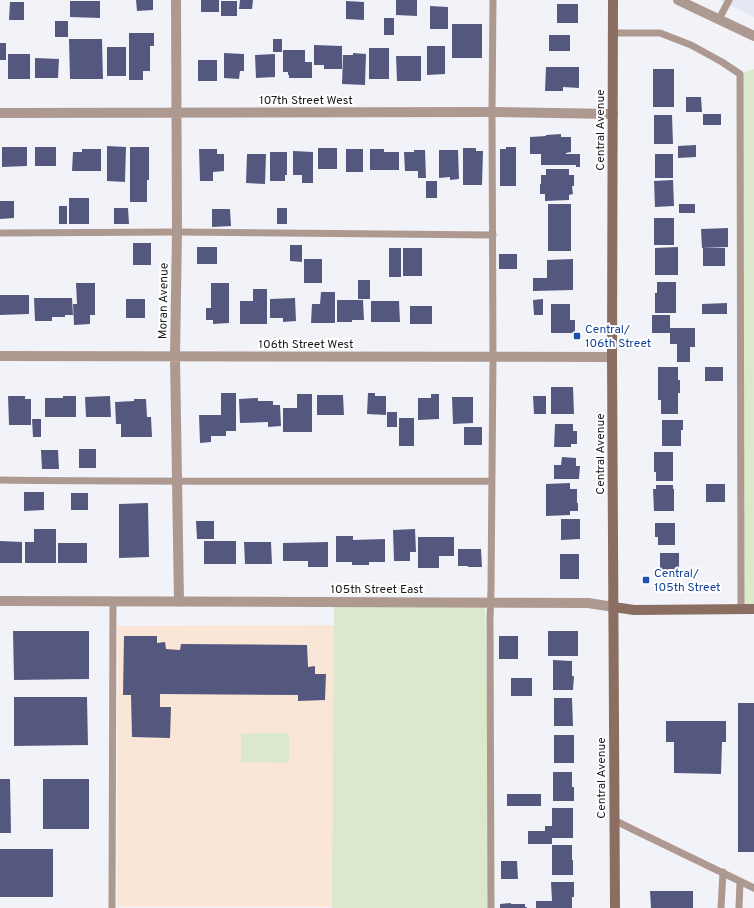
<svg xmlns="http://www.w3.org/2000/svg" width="754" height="908" font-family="Overpass,sans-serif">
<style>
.built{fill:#e5e7f4}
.education{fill:#f9e6d6}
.green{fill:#dce8cc}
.building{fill:#55587e}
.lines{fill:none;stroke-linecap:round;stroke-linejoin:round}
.lane{stroke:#ae9991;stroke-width:7}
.street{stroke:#ae9991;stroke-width:10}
.secondary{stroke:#8b6e62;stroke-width:10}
.transit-dot{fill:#1a4fb4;stroke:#fff;stroke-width:1.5}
.labels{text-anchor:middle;stroke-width:4;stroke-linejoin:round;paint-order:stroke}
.street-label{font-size:12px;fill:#1b1b1d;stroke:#fff}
.transit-label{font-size:12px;fill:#164399;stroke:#fff;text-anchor:start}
</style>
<rect width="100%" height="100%" fill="#f2f3f9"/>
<path class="built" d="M720,0h34v17z"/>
<path class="education" d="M336,625l-1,282h-218l1,-281z"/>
<path class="green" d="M754,69v541h-13l-1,-536z
M334,602l151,1 6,305h-159z
M241,733h48v30l-48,-1z"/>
<path class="building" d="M136,0h17v10l-16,1z
M201,0h18v12h-18z
M240,0h13l-1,9h-13z
M396,0h21v16l-21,-1z
M70,1h30v17l-30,-1z
M221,1h16v15h-16z
M346,1l18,1v18l-18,-1z
M10,2h14v18h-15z
M557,4h21v19h-21z
M430,6l18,1v22h-18z
M384,18h10v17h-10z
M55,21h13v16h-13z
M452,24h30v34h-30z
M129,33h25v13h-4v25h-7v9h-14z
M549,35h21v16h-21z
M69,39h33l1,40h-33z
M273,39h9v13h-9z
M0,43h6v17h-6z
M314,45l28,1v23h-18v-4h-10z
M427,46h18v28l-18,1z
M107,47h19v29h-19z
M369,48h20v31h-20z
M283,50h22v12h7v16h-23v-3h-1v-3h-5z
M224,53l20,1v17h-4l-1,8 -15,-1z
M353,53l13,1 -1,31 -23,-1 1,-29h10z
M8,54h22v25h-22z
M275,54v23l-19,1 -1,-23z
M396,56h25v25h-24z
M35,58l24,1 -1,19h-23z
M198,60h19v21h-19z
M546,67h33v21l-16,-1v4h-18z
M653,69h21v38h-21z
M686,97h15l1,15h-16z
M703,114h18v11h-18z
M654,115h18l1,29h-19z
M561,134v3h10v15l-5,1v1h14v13h-4v-2h-35v-11h-11v-17l16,-1v-1z
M696,145v12l-18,1v-12z
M107,146l19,1 -1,35 -18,-1z
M2,147h25v19l-25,1z
M35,147h21v19h-21z
M130,147h19v33h-2v22h-17z
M506,147h10v39h-16v-37h6z
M318,148h19v21h-19z
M463,148h13v3h7l-1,34h-19z
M82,149h19v22h-29l1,-19h9z
M199,149h18v5h7v17l-11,1v9h-13z
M346,149h17v23h-17z
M370,149h14v3h15v18h-29z
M414,150h11l1,28h-8v-7h-13l-1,-19h10z
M439,150h19l1,29 -9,1v-3l-11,1z
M293,151l20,1v31h-11v-8h-9z
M270,152h17v23h-2v6h-15z
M247,154h19l-1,30 -19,-1z
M655,154h18v24h-18z
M546,169h23v6h5v11h-2l1,8 -4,1v5l-24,1v-7h-5v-10h1v-9h5z
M673,180l1,26 -19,1 -1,-26z
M426,181h11v17h-11z
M69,198h20v26h-20z
M0,201h14v17l-14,1z
M548,204h23v47h-23z
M679,204h16v9h-16z
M59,206h8v18h-8z
M114,208h14l1,16h-15z
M277,208h10v16h-10z
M212,209h18l1,17 -19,1z
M654,218h20v27h-20z
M728,228v19l-26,1 -1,-19z
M133,243h18v22h-18z
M290,245h12v17l-12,-1z
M197,247h20v17h-20z
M678,247v28h-23v-27z
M389,248h12v29h-12z
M403,248h19v28h-19z
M703,248h22v18h-22z
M499,254h18v15h-18z
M304,259h18v24h-18z
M573,259v31l-40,1v-13h14v-18z
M358,280h12v19h-12z
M657,282h19v31h-21v-20h2z
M76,283h19v32h-5v9l-16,1 -1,-21h4z
M211,283h18v40l-16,1v-4h-7v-12h5z
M253,289h14v35h-27v-23h13z
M321,292h14v31h-24l1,-19h8z
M0,295h29v19l-29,1z
M34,298h38l1,17h-8v2h-13v4h-17z
M295,298l1,23 -13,1v-4h-13v-19z
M126,299h19v19h-19z
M543,299v16h-9l-1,-15z
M337,300h26l1,20h-12v2h-15z
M371,301h28l1,21h-29z
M727,303v11h-25v-10z
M551,304h19v16h5v13h-24z
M410,306h22v18h-22z
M652,315h18v13h25v19h-5v15h-13v-18h-7v-11h-18z
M658,367h20v13h2v13h-2v21h-17v-14h-3z
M705,367h18v14h-18z
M551,387h22l1,27h-23z
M221,393h15v38h-10v5h-15v6l-11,1 -1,-28h22z
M368,393h7v3h11v19l-19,-1z
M297,394h15v38h-29v-24h14z
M431,394h8v25l-21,1v-22h13z
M317,395h26l1,20h-27z
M8,396h17v3h6v26h-22z
M63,396h13v21h-31v-19h18z
M110,396l1,21h-25l-1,-20z
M533,396h13v18h-12z
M452,397h21v26l-20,1z
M258,398v3h15v4h7l1,21 -13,1v-5l-28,1 -1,-24z
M134,399h12l1,18h4l1,20h-31v-13h-5l-1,-22 19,-1z
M387,412h10v15h-10z
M399,418h15v28h-15z
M32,419h9v18h-8z
M662,420h21v10h-2v16h-19z
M555,424h18v7h4v13h-6v3h-17z
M464,427h18v18h-18z
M79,449h17v19h-17z
M41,450h17l1,19h-17z
M654,452h19v29h-17v-9h-2z
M562,457l14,1v8h4l-1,13h-25v-14h7z
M570,483v6h7v14h1v8h-8v4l-24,1v-32z
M706,484h19v18h-19z
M656,485h17v4h1v22h-20l-1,-22h3z
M24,492h20v18l-20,1z
M71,493h17v17h-17z
M148,503l1,54 -30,1v-54z
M561,519h19v20l-19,1z
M196,521h18v18h-17z
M655,523h20v22h-17v-8h-3z
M34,529h22v34h-31v-21h9z
M415,529l1,23h-6v9h-16l-1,-31z
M336,536h17v4l32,-1v23h-16v3h-17v-3h-16z
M418,537h36v19h-15v12h-21z
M0,541l22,1v21h-22z
M204,541h32v23h-32z
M244,542h27l1,22h-27z
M328,542v25h-20v-6h-25v-18z
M58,543h29v20h-29z
M458,549h23l1,18h-14v-1h-10z
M660,553h19v22h-19z
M560,554h19v25h-19z
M13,631h76v48l-75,1z
M548,631h30v25h-30z
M124,636h33v7l8,-1 1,7 14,1 1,-6 126,1 1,22 7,-1v8h11l-1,26 -27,1v-6l-138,-1v13h11l-1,31 -38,-1 -1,-42h-8z
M499,636h19v23h-19z
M553,660l19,1v15h2l-1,14h-20z
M511,678h21v18h-21z
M14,697h73l1,48 -74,1z
M554,698h18l1,28h-19z
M738,703h16v149h-16z
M666,721h60v21h-4l-1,32 -47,-1v-31h-8z
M554,735h20v28h-20z
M553,772h19v15h2v14h-21z
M0,779h10l1,54h-11z
M43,779h46v50h-46z
M507,794h34v12h-34z
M552,808h21v30h-21v6h-24v-13h17v-5h7z
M552,845h20v15h1v15h-21z
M0,849h53v48h-53z
M501,861h16l1,18h-17z
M551,882h23v15h-2v11h-36v-7h16z
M650,891h43v17h-42z
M511,903v1h14v3h2v1h-27v-4z"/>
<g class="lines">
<path class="lane" d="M719,19l10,-19
M613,33h47l31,12 31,17 18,12 1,536
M0,233l177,-1 316,3
M0,480c164,2 328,1 492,1
M614,820l18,9 122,59
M112,908l1,-306
M491,908l-1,-289 1,-30 2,-232 -1,-245 1,-112
M721,908l2,-36
M739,908l1,-27"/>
<path class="street" d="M176,0l1,232 -2,125 4,245
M678,0l76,36
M0,113l492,-1 121,2
M0,356l612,1
M0,601l588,2 26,4"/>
<path class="secondary" d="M613,0l-1,357 3,551
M614,607l20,3 120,-1"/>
</g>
<g class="transit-dot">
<rect x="573" y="332" width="8" height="8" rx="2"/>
<rect x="642" y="576" width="8" height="8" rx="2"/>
</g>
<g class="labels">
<g class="street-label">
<text x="306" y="104">107th Street West</text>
<text transform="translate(600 130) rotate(-90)" y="4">Central Avenue</text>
<text transform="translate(163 301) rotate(-89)" y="4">Moran Avenue</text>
<text x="306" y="348">106th Street West</text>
<text transform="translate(600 454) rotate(-90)" y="4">Central Avenue</text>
<text x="377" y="593">105th Street East</text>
<text transform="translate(601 778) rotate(-90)" y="4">Central Avenue</text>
</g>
<g class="transit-label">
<text x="585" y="333">Central/<tspan x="585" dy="14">106th Street</tspan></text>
<text x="654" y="577">Central/<tspan x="654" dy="14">105th Street</tspan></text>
</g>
</g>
</svg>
